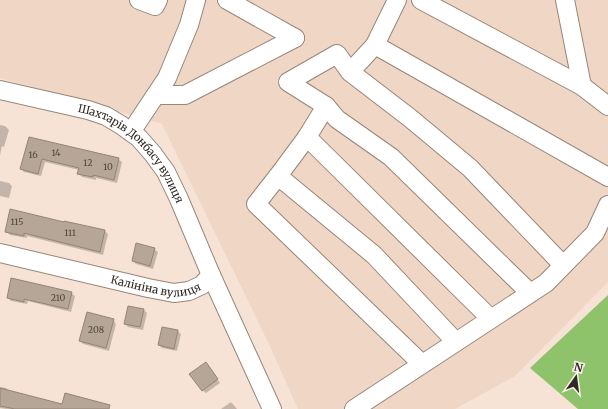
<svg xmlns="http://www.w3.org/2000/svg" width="608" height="409" font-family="Merriweather,serif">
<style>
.built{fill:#f0d6c4}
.forest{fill:#8ec26b}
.shadow{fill:#0003}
.building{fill:#b6a698;stroke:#948477}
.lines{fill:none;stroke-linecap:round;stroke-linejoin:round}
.minor-casing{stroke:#97867a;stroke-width:20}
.minor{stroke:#fff;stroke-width:18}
.labels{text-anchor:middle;stroke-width:4;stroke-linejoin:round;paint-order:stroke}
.number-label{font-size:9px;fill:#524841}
.street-label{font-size:11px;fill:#302924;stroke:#fdf2ea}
</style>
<rect width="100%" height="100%" fill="#f6e3d6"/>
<path class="built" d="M0,0h608v282l-93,94 -60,33h-157l-30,-67 -106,-218 -162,-46z"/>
<path class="forest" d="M608,295v114h-30l-48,-41z"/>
<path class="shadow" d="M0,125l5,1 4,4 -5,17 -2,-1 -2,9z
M30,138l88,21 4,3 -5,21 -21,-5v2l-14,-3 -4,-4 1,-3 -34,-8 -4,14 -17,-4 -3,-3z
M0,181l9,2 3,3 -3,12 -9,-2z
M65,222l40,9 3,3 -5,21 -76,-19v2l-17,-3 -4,-4 58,-8z
M154,249l4,3 -5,17 -17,-5 -3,-3z
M71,293l4,3 -4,16 -43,-11 -1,3 -16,-3 -3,-3z
M144,310l3,3 -4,17 -15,-3 -3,-3z
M113,320l3,4 -7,27 -26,-7 -3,-3z
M178,331l3,3 -4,17 -15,-3 -3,-3z
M209,366l11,17 -14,10 -4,-3z
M0,387l6,1 3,3 54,14 37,4h-94l-6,-1z
M231,402l6,7h-16z"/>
<path class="building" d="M29,137l90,21 -5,22 -21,-5v2l-16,-3 2,-6 -37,-9 -4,15 -18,-5z
M10,209l54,13v-1l41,9 -5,22 -76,-19v3l-19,-4z
M136,243l19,5 -5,18 -18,-5z
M11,278l61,14 -4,17 -44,-10v3l-17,-4z
M128,306l16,3 -4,18 -16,-3z
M87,312l27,7 -8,29 -27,-7z
M162,327l16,3 -4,19 -16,-4z
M206,362l12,17 -16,12 -13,-17z
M0,388l62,16 3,-11 45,12 -1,4h-94l-15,-3z"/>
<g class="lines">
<g class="minor-casing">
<g id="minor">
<path d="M139,0l16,6 3,-6"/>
<path d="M227,0l68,38"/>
<path d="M397,0l-22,45 233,132"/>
<path d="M421,0l161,86 26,20"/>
<path d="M565,0l17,86"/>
<path d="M375,45l-25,27 60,46 60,50 93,97"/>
<path id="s1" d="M0,90l88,20 18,6 15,9 18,13 14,16 13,18 13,27 32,76 61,134"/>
<path d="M156,95h29l110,-57"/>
<path d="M326,106l-38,-24 49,-28 13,18"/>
<path d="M131,132l36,-54 22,-53 7,-25"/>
<path d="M307,137l-29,39 96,79 82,87"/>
<path d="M278,176l-22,28 166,160"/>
<path id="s2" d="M0,253l148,35 26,5 15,-2 13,-6 9,-10"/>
<path d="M491,319l-184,-182 19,-31 11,13 54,38 139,136"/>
<path d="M354,409l192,-126 49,-50 13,-28"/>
</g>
</g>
<use href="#minor" class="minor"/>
</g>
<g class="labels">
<g class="number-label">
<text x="56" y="156">14</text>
<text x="33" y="158">16</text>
<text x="88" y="166">12</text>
<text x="108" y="170">10</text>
<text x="17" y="225">115</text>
<text x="70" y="236">111</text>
<text x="58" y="301">210</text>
<text x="96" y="333">208</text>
</g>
<g class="street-label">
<text dy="4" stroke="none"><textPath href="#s1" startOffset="153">Шахтарів Донбасу вулиця</textPath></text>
<text dy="4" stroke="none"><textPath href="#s2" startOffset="160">Калініна вулиця</textPath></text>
</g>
</g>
<g transform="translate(576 377) rotate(14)" stroke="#fdf2ea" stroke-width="3" paint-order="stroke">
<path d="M0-3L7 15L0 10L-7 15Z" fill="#302924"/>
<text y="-6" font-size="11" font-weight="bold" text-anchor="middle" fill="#302924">N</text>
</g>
</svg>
